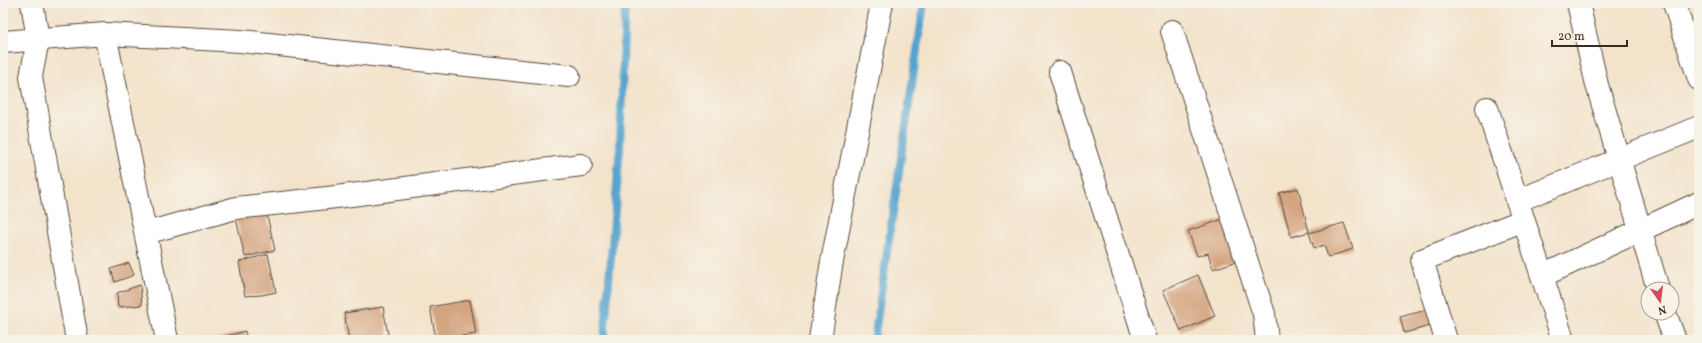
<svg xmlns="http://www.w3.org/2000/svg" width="1702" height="343" font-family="Vollkorn,serif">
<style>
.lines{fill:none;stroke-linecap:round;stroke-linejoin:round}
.stream{stroke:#54a3ce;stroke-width:8}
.building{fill:#d4a480}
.street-casing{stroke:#574638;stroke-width:24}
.street{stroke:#fff;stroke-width:22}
</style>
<rect width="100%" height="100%" fill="#f7f3e8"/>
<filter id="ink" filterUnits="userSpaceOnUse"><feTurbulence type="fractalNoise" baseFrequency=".025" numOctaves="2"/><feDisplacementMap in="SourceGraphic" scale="8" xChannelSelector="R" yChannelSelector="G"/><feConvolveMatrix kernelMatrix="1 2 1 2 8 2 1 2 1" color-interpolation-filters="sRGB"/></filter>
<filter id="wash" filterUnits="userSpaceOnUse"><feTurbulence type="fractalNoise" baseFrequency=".012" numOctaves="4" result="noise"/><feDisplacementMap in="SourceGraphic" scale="16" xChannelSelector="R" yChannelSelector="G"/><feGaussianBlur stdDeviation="0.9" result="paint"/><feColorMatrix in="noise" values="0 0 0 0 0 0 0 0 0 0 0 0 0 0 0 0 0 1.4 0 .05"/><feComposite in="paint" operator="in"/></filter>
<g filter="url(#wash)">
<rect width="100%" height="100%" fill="#f3e3cb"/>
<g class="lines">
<path class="stream" d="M604,340l16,-192 5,-145
M874,340l50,-337"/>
</g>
<g id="blocks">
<path class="building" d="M1298,188l11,44 -18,5 -12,-44z
M265,207l10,43 -30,7 -10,-43z
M1226,218l15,42 -28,9 -5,-16 -11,3 -9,-25z
M1344,223l9,26 -25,8 -4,-12 -10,3 -5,-15z
M268,254l8,38 -14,3 -17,1 -6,-34z
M129,263l5,12 -19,7 -4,-13z
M1198,275l17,41 -34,15 -18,-41z
M140,285l2,20 -24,2 -1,-14z
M470,300l6,34 -40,6 -6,-33z
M383,307l6,33h-40l-5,-27z
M1430,309l4,16 -30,8 -4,-16z
M245,331l2,9h-31v-1z"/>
</g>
</g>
<g filter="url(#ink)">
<use href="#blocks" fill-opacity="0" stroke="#574638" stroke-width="1"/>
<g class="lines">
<g class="street-casing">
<path id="street" d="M32,3l6,36 -7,38 46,263
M1578,3l19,82 61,204
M1674,3l25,76
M1172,31l92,283 3,26
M105,34l62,306
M3,42l102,-8 136,7 328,35
M1060,72l85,268
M1487,108l55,168 157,-73
M1517,201l182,-74
M146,233l90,-25 100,-11 245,-32
M1542,276l21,64
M1665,313l10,27
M820,340l11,-73 51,-264
M1446,340l-24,-80 102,-40"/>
</g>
<use href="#street" class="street"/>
</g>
</g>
<rect width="1702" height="343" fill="none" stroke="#f7f3e8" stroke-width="16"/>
<g transform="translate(1660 301) rotate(166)"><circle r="19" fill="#f7f3e8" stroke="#aca397"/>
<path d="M0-3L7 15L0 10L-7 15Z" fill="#d1495b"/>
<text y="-6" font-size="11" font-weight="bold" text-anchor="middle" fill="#3b2a1e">N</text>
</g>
<path d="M1552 40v6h75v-6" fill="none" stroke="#3b2a1e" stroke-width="2"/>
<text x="1558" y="40" font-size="12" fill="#3b2a1e" stroke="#f7f3e8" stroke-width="3" paint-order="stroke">20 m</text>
</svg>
